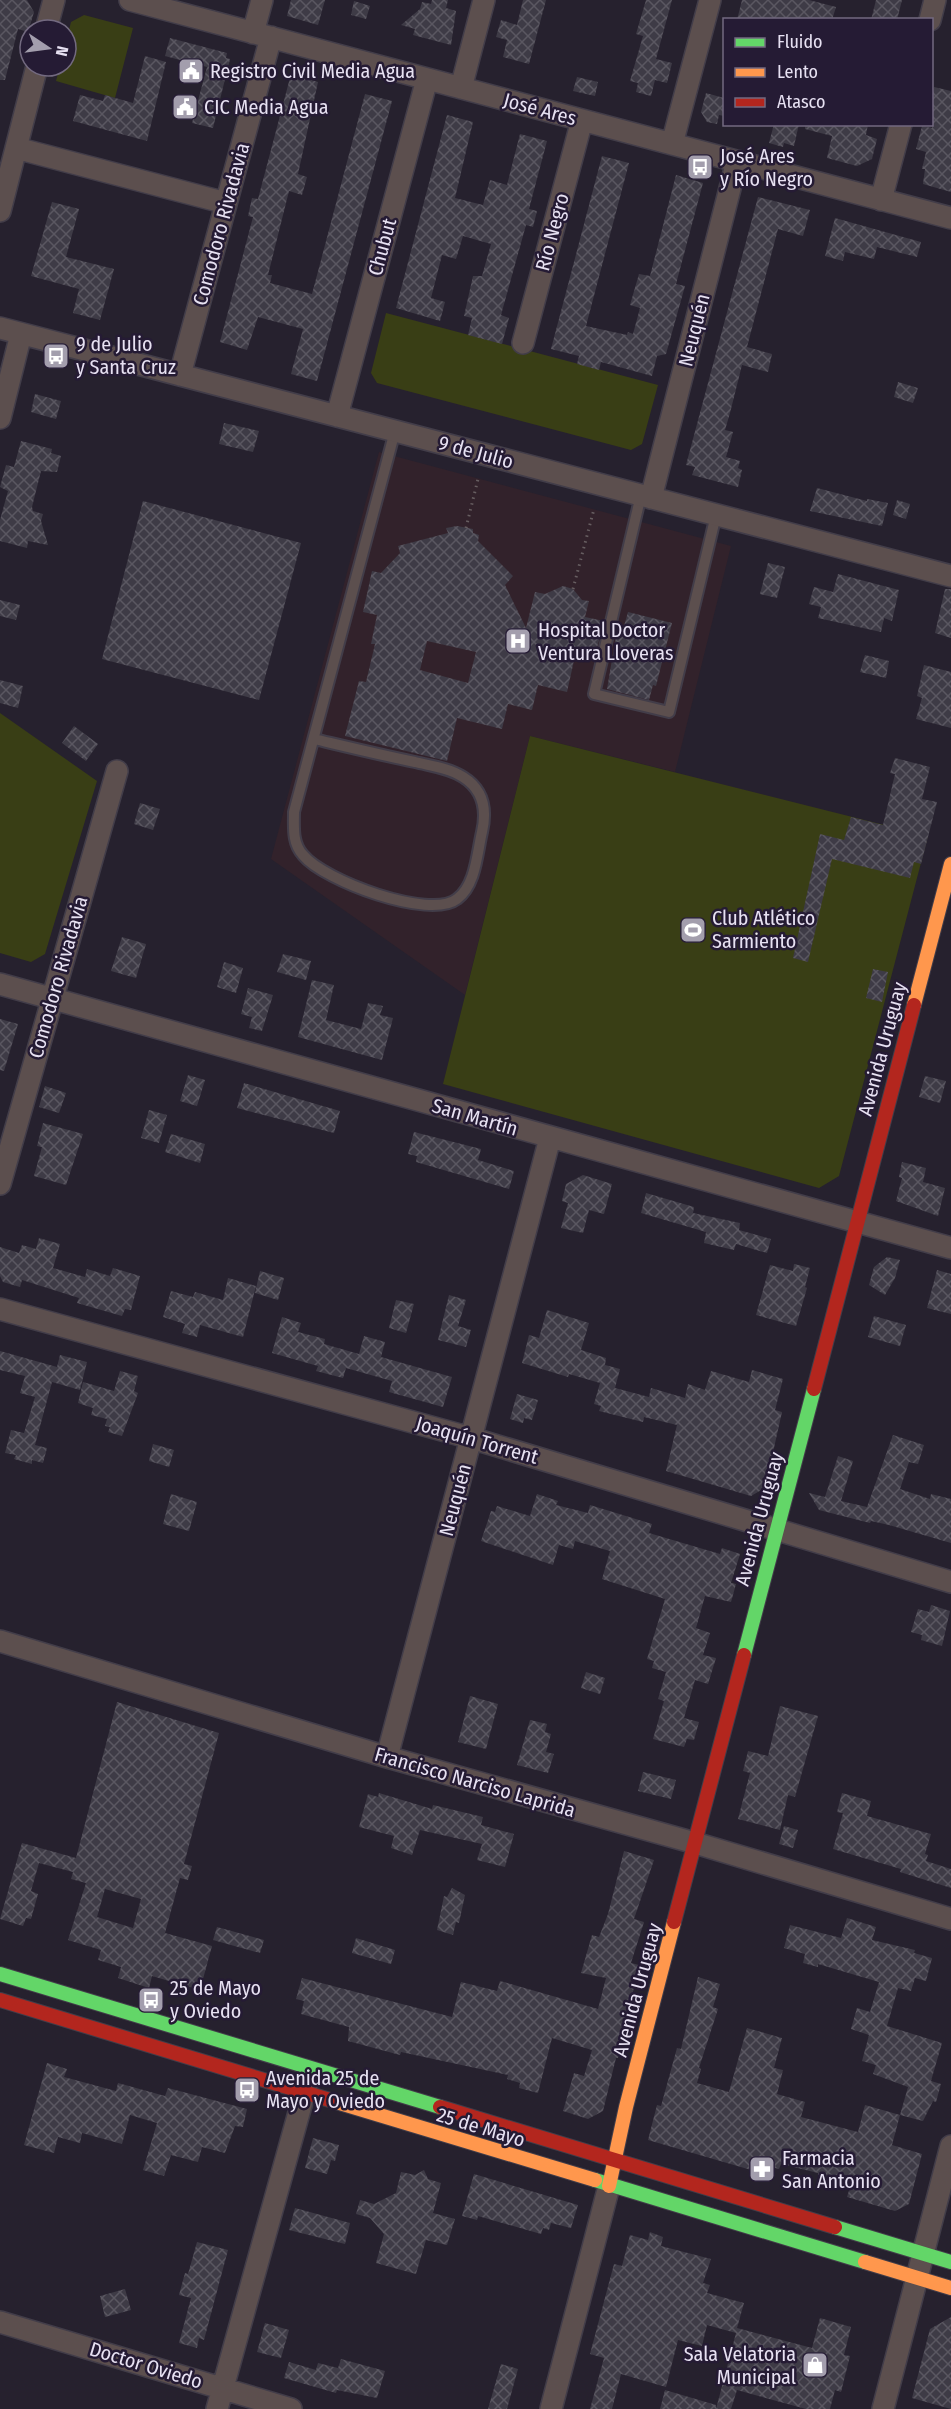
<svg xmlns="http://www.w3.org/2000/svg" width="951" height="2409" font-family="'Fira Sans Condensed',sans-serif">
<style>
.medical{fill:#32222b}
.park{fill:#393e15}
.building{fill:url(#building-cross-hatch);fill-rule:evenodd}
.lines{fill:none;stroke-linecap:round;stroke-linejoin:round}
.lane-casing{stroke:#423d49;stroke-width:14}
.street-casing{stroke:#423d49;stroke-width:24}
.fast-casing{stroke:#423d49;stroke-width:16}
.slow-casing{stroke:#423d49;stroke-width:16}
.jam-casing{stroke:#423d49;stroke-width:16}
.path{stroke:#675e61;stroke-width:3;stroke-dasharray:1.5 4.5;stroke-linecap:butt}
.lane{stroke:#5c4f4e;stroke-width:10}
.street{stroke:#5c4f4e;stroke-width:21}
.fast{stroke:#63d668;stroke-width:14}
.slow{stroke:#ff974d;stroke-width:14}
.jam{stroke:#b3261e;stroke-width:14}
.labels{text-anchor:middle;stroke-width:5;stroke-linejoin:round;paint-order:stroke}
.poi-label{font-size:20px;fill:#e7e1f2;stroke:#251b34;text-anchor:start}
.street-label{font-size:20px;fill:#e7e1f2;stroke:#251b34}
</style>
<defs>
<pattern id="building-cross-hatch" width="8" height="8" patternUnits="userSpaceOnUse" patternTransform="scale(1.5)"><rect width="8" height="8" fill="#3e3b46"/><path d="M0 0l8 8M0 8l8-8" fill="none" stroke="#5a5761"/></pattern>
</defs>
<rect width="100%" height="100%" fill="#26212e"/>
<path class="medical" d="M379,452l352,94 -56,226 -145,-36 -65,259 -194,-136z"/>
<path class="park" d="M84,15l49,13 -18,70 -59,-17 4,-15h6v-24l5,-20z
M386,313l272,72 -16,59 -11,6 -254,-67 -6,-10z
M0,713l97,68 -52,173 -14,8 -31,-9z
M530,736l398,100 -89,340 -20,12 -376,-104z"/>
<path class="building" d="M0,0h27l7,12 -6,20 -10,-3 -13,51h-5z
M291,0h34l-7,25 -31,-9z
M432,0h16l-2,8 10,3 -5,34 -38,-10 2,-6 -14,-4 19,-16 2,-7 9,2z
M523,0h23l-17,64 -26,-7 4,-17 -11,-3 5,-17 16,5z
M646,0h26l-16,59 16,4 -5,20 -12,-3 -4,16 -15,-4 2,-9 -8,-2 13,-45 -7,-2z
M742,0h67l27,7 -4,13h-95z
M876,0h26l-5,20h-26z
M354,1l16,5 -4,13 -15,-4z
M170,38l57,15 -1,5 4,1 -17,69 -21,-5 15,-56 -42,-11z
M145,56l21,6 -19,79 -74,-20 7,-26 23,6 2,-6 28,8z
M291,74l27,8 -20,92 9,3 -5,18 -13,-4 -21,84h4l-2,8 42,11 53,-200 27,7 -75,280 -26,-7 12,-45 -45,-12 -11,33 -27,-8 33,-125 -5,-1 4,-18 6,1z
M577,77l21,5 -3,14 -22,-5z
M934,87l17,4v101l-28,-8 2,-15h-3l4,-17 -10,-3 6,-23 10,2v-30z
M706,93l18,5v18l-5,-1 -2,9 -10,-2 -6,-10z
M447,115l26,7 -18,76 28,7 7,-25 17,5 13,-51 27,7 -18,68 8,2 -4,16 -7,-2 -25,90 8,3 -7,26 -34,-9 4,-17 -8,-2 9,-40h9l9,-32 -28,-8 -7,23 -14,-4 -11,43 14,4 -5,19 -44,-13z
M774,124h25l-5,22 -10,-3 -1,4 -14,-4z
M805,124h63l-2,11 11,4 -5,20 -15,7 -30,-8 5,-22 -27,-7z
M602,156l27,7 -43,163 41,9 1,-3 5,2 7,-26 -10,-3 9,-31 11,2 26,-101 27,8 -27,101 9,2 -19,68 -9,2 -5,20 -51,-14 -2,8 -22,-6 2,-8 -28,-7z
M758,197l52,13 -7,26 -25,-7 -31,118 25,7 -4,18 -26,-7 -12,48 -5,17 8,2 -7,25 14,4 -2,7 4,2 -4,17 -46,-12 3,-8 -9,-2z
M52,202l27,7 -13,48 48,12 -14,51 -27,-7 6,-24 -48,-13z
M835,218l86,24 -4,15 -40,-10 -3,12 -29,-7 -2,9 -18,-5z
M898,382l20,6 -5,15 -19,-6z
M35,394l26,7 -5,18 -25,-7z
M224,423l35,8 -6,21 -34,-8z
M21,441l31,8 -1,4 10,3 -4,16 -16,-1 -9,36 1,4 10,3 -2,7 7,24 -20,-4 -1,7 -27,-7v-21l8,-29 -8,-4 6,-22 8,2z
M817,488l50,13v-2l21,4 -6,23 -72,-15z
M897,500l13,4 -4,15 -13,-4z
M143,501l158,42 -42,157 -157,-41z
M457,526l16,3v4l6,2 -1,6 35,35 -8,9 21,43 9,-36 10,2 18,-8 10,3 9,11 7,1 -4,16 19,4 -8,31 -19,-5 -10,45 -29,-7 -6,25 -24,-6 -6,25 -45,-11 -10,43 -102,-25 14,-55 7,1 9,-38h-4l6,-29 -14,-3 9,-41 9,2 19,-20 -2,-7 50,-13 -2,-5zM427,641l49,11 -8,31 -48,-13z
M768,563l17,4 -8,31 -17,-4z
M838,574l61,16 -7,31 -8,-3 -3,14 -63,-14 3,-11 -12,-3 5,-17 19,5z
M945,589h6v49l-16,-5z
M0,600l20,5 -4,15 -16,-4z
M628,612l44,11 -16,63 -3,-1 -4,15 -42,-11 11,-65 6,2z
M865,655l24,6 -3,17 -26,-6z
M924,665l27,7v56l-35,-9 6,-21 -5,-2z
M0,680l23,6 -5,22 -18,-5z
M74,726l24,18 -12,17 -24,-18z
M895,758l35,9 -8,32 15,3 -16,62 -7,-2 -4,16 -78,-19 -24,103 -15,-4 27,-124 24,6 7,-23 32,8 12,-51 -5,-1z
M140,803l20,6 -7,21 -19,-6z
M122,937l24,7 -10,34 -25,-7z
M283,954l28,7 -5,19 -29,-8z
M224,962l19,6 -7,25 -19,-6z
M873,969l15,3 -6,30 -16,-4z
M312,980l22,5 -8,35 35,9 7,-26 15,3 -3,9 13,3 -11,42 -84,-23z
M248,988l25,7 -11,36 -13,-3 3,-11 -11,-3z
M0,1019l18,5 -14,47 -4,-1z
M188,1075l17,5 -8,26 -17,-5z
M925,1076l21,5 -6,22 -21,-6z
M244,1083l96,28 -6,22 -97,-25z
M45,1086l21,7 -7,20 -20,-6z
M149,1110l18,5 -8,28 -18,-5z
M43,1123l40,11 -17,51 -32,-9 8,-29 -5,-1z
M414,1132l67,17 -3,11 36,11 -5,18 -93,-27 1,-6 -9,-2z
M171,1134l34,10 -5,19 -35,-11z
M902,1162l24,6 -3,14 22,6 -7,28 -42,-15 6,-23 -3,-1z
M583,1175l29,9 -8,30 -15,-4 -6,23 -22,-5 7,-25 -6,-2 4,-17z
M646,1193l48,14 -1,6 47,10 -1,7 32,9 -4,14 -31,-9 -2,6 -30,-7 2,-11 -65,-19z
M39,1238l21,6 -7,24 32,9 2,-8 23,7 3,-8 27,8 -9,34 -6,-1 -3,7 -45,-13 2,-5 -57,-18 -2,7 -17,-5 -3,-6v-29l19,6 3,-8 14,4z
M887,1257l13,3 -5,18 -10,17 -16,-10 5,-18z
M794,1264l16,4 -5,19 2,1 -11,38 -40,-11 14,-50 23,6z
M937,1270l14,4v40l-24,-6z
M260,1271l24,7 -6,22 -23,-7z
M228,1278l28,8 -13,51 -43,-12 -3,12 -15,-4 3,-9 -22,-7 8,-26 22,6 2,-5 28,8z
M449,1295l17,5 -8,26 13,4 -5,17 -28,-7z
M396,1300l18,4 -8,29 -17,-5z
M547,1310l42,13 -8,27 25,8 -1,7 15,4 -5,19 34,9 2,-9 34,10 3,-14 17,6 6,-19 38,11 3,-12 31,9 -8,31 7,2 -17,76 -14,8 -85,-25 11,-46 -33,-8 -1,5 -44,-11 2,-5 -7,-2 6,-21 -31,-9 -1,3 -46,-14 7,-28 10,3z
M874,1316l32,9 -6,21 -32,-9z
M282,1317l19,6 -3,9 27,7 -1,5 35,10 5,-18 21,6 -4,15 71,20 -9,30 -54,-15 3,-11 -46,-13 -3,10 -27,-7 2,-5 -46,-13z
M0,1351l57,16 3,-12 27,7 -7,28 -28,-8 -17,63 12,3 -4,15 -11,-3v4l-18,-5 2,-4 -11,-2 6,-23 13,3 11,-36 -15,-4 5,-17 -25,-6z
M120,1371l18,5 -4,15 4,2 -16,43 -14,-4 2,-5 -5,-1 2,-7 -16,-4 2,-7 -15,-5 5,-21 31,9z
M517,1394l21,6 -6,20 -8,-2 -1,5 -13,-4z
M893,1435l31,10 -6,19 -9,-2 -9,27 30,10 1,-5 20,5v44l-62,-18 -18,-4 -1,2 -51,-13 -10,-17 16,4 13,-41 15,5 -12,40 26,6z
M153,1444l21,6 -5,17 -20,-6z
M171,1494l26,8 -8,29 -26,-7z
M537,1494l21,7 -2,4 32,8 2,-8 62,19 -3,9 71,21 2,-6 18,6 -9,29 5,1 -5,18 -26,-6 -9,32 14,5 -7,22 13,3 -8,26 -13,-4 -11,38 15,4 -5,18 -7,-1 -3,8 -31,-8 11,-38 -6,-2 8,-27 -14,-4 2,-7 -7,-2 18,-60 -63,-20 8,-28 -35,-10 -2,8 -14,-4 -6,20 -72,-24 10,-30 4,1 2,-6 33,10z
M931,1605l19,6 -8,35 -21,-6 1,-5 -11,-3 7,-23 11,3z
M586,1672l19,6 -5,16 -19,-6z
M470,1696l28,8 -12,45 -28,-7z
M117,1702l102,31 -35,131 8,2 -4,14 -8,-2 -15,55 47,13 -12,44 -48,-14 -3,12 -31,-10 3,-11 -23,-7 3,-10 -33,-10 18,-57 -15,-4 2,-7 -34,-9 -8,28 7,3 -7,25 -5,-1 -3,8 -23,-7 22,-76 54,15zM105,1889l36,10 -8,29 -36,-11z
M780,1706l38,10 -23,81 -7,-2 -8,35 -42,-11 12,-46 -7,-2 5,-20 20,5z
M530,1720l17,4 -2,8 6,2 -5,18 8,2 -6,19 -31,-8z
M643,1772l33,8 -5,19 -33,-8z
M379,1793l53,16 1,-4 50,12 -2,8 33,9 -9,33 -28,-7 5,-16 -62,-14 -8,25 -21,-7 3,-12 -35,-9 9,-33 10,3z
M842,1793l29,8 -4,15 64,18 -6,20 3,1 -2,6 25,8v19l-51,-16 1,-3 -68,-20 10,-36 -6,-1z
M784,1826l14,4 -5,18 -14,-4z
M624,1851l30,9 -20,59 10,3 -13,41 8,2 -21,93h-2l-13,53 -15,8 -25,-8 11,-38 10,3 8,-26 -40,-12 -14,55 -19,-5 1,-5 -13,-4 1,-4 -107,-23 -1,3 -52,-14 1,-14 -48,-13 3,-13 -8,-2 6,-21 150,39 9,-35 36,9 3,-10 98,28 8,-31 -25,-5 11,-38 7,2 9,-23z
M452,1888l13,7 -6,28 -3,-1 -3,13 -16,-5 7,-34 3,1z
M847,1918l29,9 -4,13 43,10 -1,3 18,5 -6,23 -11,-3 -4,13 -13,-3 -11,38 55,17 -11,38 10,3 -5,18 -3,-1 -10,20 -23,-6 8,-28 -35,-13 3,-9 -14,-4 7,-26 -18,-6 6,-21 13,4 9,-30 -61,-18v3l-15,-4 2,-9 -21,-6 6,-23 51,13z
M217,1927l47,13 -4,13 -47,-13z
M356,1938l39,12 -4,14 -39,-11z
M698,1977l22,7 -7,23 5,2 -19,59 2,1 -4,14 32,9 18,-64 35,10 -8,30 9,2 -6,24 28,8 -4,15 57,15 7,-27 35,10 -8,30 30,9 -13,50 -14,7 -48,-14 4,-13 -33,-9v-2l-37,-9 -2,5 -8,-2 -3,8 -120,-35 9,-35 4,1 16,-58 4,1z
M47,2063l20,6 -3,8 52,14 2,-8 47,13 3,-8 79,21 -4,18 -8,-1 -10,27 -23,-6 -4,15 -27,-7 -7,21 -21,-6 14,-47 -27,-8 -8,29 -40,-11 -2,10 -22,-6 -4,16 -30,-8z
M313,2138l26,7 -4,16 -4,-1 -4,14 -22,-6z
M424,2170l4,9 13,4 -8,30 22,6 -8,26 -21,-5 -10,34 -40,-11 8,-29 -14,-16 -14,-4 4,-14 14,4 22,-11 5,-21 14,3z
M474,2174l104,31 -7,23 -20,-5 -2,7 -6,-2 -2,6 -63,-18 -1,4 -15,-4z
M295,2208l55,15 -5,21 -56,-14z
M650,2232l13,5 -2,9 50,13 -8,24 7,2 -3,8 37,10 -7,25 75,20 8,-30 31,9 -7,28 6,1 -9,36 -6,-2 -5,19h-24l-69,-19 -6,19h-15l20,-76 -29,-8 -5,21 -24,-6 -12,47 -45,-13 -9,35h-22l14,-51 -14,-4 24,-90 8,2 8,-31 18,5z
M197,2242l31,8 -24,90 -5,-2 -2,10 -18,-5 12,-45 -12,-3 6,-22 3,1z
M125,2289l6,21 -26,7 -5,-21z
M951,2317v92l-39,-11 18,-69z
M265,2323l24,7 -8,28 -24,-6z
M341,2359l44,12 -8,27 -40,-8 -1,3 -52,-15 5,-16 27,8 2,-7 20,5z
M501,2364l17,5 -11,40h-19z
M665,2390l51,15v4h-56z"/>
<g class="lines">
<g class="lane-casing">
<path id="lane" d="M641,495l-47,199 75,18 47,-197
M314,739c34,8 67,16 101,23 16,4 34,6 48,15 21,13 24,33 19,55 -5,21 -6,53 -25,67 -27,21 -133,-18 -154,-44 -11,-12 -9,-28 -9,-43l101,-381"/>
</g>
<g class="street-casing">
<path id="street" d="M130,0l821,218
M930,20l5,-20
M46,30l8,-30
M253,33l9,-33
M461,88l23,-88
M672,144l38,-144
M16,148l210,55
M881,200l20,-76
M0,211l37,-145
M0,328l951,248
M523,343l59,-223
M180,375l91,-338
M337,416l90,-337
M0,418l21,-84
M651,498l86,-337
M0,984l951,264
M0,1184l117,-413
M0,1309l471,129 480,144
M0,1641l387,116 308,86 256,76
M387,1757l163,-619
M0,2322l291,87
M217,2409l91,-329
M551,2409l58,-223
M883,2409l68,-263"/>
</g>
<g class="fast-casing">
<path id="fast" d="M744,1655l70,-266
M0,1974l440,133
M595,2180l270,82
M835,2227l116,35"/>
</g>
<g class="slow-casing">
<path id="slow" d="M914,1005l37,-141
M333,2101l262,79
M609,2186l17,-79 48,-185
M865,2262l86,26"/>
</g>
<g class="jam-casing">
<path id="jam" d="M814,1389l100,-384
M674,1922l70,-267
M0,2000l333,101
M440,2107l395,120"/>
</g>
<path class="path" d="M466,528l12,-49
M573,589l21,-80"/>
<use href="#lane" class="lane"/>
<use href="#street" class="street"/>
<use href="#fast" class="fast"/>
<use href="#slow" class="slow"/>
<use href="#jam" class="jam"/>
</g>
<defs>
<g id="civic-square" transform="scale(1.35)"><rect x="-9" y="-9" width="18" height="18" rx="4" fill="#a39ead" stroke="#251b34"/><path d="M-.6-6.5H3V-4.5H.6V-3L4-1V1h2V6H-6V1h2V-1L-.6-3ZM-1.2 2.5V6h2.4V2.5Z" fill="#fff"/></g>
<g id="bus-square" transform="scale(1.35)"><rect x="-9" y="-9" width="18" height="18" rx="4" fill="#a39ead" stroke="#251b34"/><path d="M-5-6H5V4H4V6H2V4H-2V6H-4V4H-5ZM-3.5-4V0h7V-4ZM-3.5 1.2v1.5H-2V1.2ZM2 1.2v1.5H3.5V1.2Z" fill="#fff"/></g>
<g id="hospital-square" transform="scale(1.35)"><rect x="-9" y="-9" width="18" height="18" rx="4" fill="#a39ead" stroke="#251b34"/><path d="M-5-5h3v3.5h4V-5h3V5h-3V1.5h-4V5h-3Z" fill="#fff"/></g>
<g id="stadium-square" transform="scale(1.35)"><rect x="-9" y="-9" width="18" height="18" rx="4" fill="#a39ead" stroke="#251b34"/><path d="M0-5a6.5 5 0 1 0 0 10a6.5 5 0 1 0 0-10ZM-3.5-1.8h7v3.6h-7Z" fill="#fff"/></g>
<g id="pharmacy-square" transform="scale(1.35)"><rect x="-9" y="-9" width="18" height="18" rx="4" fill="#a39ead" stroke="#251b34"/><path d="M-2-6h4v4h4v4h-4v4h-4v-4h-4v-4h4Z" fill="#fff"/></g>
<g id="shop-square" transform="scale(1.35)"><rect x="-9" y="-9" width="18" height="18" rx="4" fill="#a39ead" stroke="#251b34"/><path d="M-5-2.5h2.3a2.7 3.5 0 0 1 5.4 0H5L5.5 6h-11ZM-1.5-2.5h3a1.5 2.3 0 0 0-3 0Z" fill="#fff"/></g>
</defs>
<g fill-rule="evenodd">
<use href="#civic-square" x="191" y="71"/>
<use href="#civic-square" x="185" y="107"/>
<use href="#bus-square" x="700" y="167"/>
<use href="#bus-square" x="56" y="356"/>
<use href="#hospital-square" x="518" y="641"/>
<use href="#stadium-square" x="693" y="930"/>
<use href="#bus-square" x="151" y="2000"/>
<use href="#bus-square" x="247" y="2090"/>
<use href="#pharmacy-square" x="762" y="2169"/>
<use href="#shop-square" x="815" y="2365"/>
</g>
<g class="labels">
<g class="poi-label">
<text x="210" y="78">Registro Civil Media Agua</text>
<text x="204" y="114">CIC Media Agua</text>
<text x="720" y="163">José Ares<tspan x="720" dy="23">y Río Negro</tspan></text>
<text x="76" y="351">9 de Julio<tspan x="76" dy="23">y Santa Cruz</tspan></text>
<text x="538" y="637">Hospital Doctor<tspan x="538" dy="23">Ventura Lloveras</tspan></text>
<text x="712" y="925">Club Atlético<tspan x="712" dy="23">Sarmiento</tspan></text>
<text x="170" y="1995">25 de Mayo<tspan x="170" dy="23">y Oviedo</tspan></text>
<text x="266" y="2085">Avenida 25 de<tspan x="266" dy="23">Mayo y Oviedo</tspan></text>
<text x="782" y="2165">Farmacia<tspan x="782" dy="23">San Antonio</tspan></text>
<text x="796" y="2361" text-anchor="end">Sala Velatoria<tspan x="796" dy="23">Municipal</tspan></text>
</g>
<g class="street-label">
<text transform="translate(540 109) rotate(15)" y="7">José Ares</text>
<text transform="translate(221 224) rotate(-75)" y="7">Comodoro Rivadavia</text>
<text transform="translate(552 232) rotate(-75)" y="7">Río Negro</text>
<text transform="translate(382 247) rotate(-75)" y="7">Chubut</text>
<text transform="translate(694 330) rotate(-76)" y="7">Neuquén</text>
<text transform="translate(476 452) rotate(15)" y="7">9 de Julio</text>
<text transform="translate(58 977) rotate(-74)" y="7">Comodoro Rivadavia</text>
<text transform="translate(882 1049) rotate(-75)" y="7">Avenida Uruguay</text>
<text transform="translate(475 1117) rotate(16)" y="7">San Martín</text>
<text transform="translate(477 1440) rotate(16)" y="7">Joaquín Torrent</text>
<text transform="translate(455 1500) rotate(-75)" y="7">Neuquén</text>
<text transform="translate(759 1519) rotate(-75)" y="7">Avenida Uruguay</text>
<text transform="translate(475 1782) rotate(16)" y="7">Francisco Narciso Laprida</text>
<text transform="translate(637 1990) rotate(-75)" y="7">Avenida Uruguay</text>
<text transform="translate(481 2127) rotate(17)" y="7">25 de Mayo</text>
<text transform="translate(146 2365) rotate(17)" y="7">Doctor Oviedo</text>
</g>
</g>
<rect x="723" y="18" width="210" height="108" fill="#251b34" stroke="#736a80" stroke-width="1.5"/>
<rect x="735" y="38" width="30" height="9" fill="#63d668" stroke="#736a80" stroke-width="1.5"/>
<text x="777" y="48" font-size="18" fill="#e7e1f2">Fluido</text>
<rect x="735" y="68" width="30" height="9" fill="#ff974d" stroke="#736a80" stroke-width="1.5"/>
<text x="777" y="78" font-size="18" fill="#e7e1f2">Lento</text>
<rect x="735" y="98" width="30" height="9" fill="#b3261e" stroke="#736a80" stroke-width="1.5"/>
<text x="777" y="108" font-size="18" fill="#e7e1f2">Atasco</text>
<g transform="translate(48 48) rotate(103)"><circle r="28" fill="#251b34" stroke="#736a80" stroke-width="1.5"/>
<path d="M0-4.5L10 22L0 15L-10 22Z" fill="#a39ead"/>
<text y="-9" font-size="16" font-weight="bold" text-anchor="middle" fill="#e7e1f2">N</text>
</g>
</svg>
